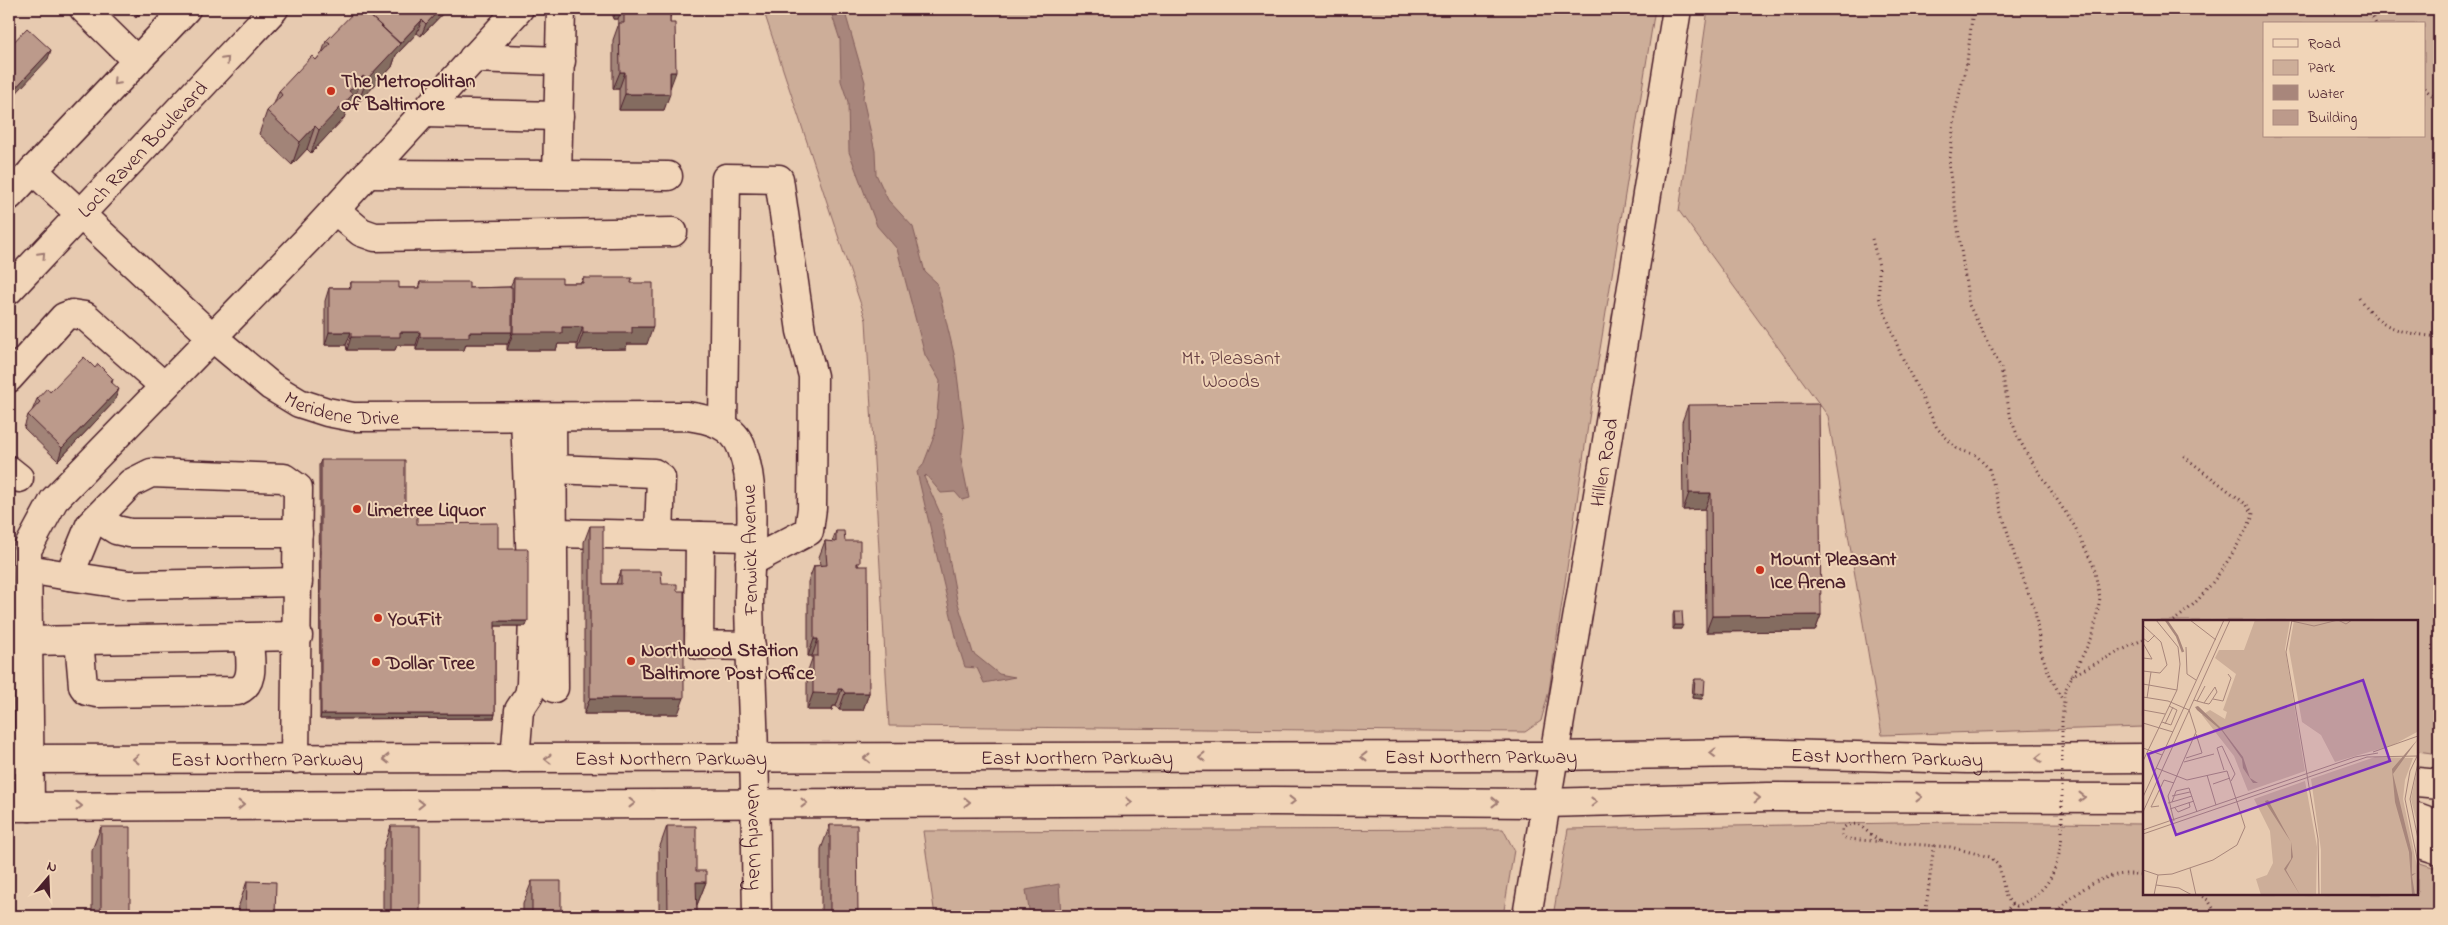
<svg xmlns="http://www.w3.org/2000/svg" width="2448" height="925" font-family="'Indie Flower',sans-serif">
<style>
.green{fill:#cdae99;stroke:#8c6662;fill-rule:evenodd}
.water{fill:#a8867b;stroke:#825d5b}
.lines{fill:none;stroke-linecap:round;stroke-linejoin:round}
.minor-casing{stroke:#4a1f2b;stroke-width:31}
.major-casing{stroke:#4a1f2b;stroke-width:31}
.path{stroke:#4a1f2b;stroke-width:3;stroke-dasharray:1 4;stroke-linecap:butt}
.minor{stroke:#f1d5b8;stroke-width:28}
.major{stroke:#f1d5b8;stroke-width:28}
.path-bridge{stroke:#4a1f2b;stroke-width:3;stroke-dasharray:1 4;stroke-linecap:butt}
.wall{fill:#a28478;stroke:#4a1f2b}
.shaded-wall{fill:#846c61;stroke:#4a1f2b}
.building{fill:#bc9a8b;stroke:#4a1f2b}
.oneway{stroke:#9e7a72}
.poi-dot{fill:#c8321e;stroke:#f1d5b8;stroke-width:2}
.labels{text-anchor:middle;stroke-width:4;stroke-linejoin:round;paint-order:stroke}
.poi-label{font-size:20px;font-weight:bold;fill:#4a1f2b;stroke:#f1d5b8;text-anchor:start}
.street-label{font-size:20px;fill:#4a1f2b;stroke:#f1d5b8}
.park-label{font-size:20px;fill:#643c41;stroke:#f1d5b8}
.inset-river{fill:none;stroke:#a8867b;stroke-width:2.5}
.inset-road{fill:none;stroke:#a8867b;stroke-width:1}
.view{fill:#7b2cbf;fill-opacity:0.15;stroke:#7b2cbf;stroke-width:2.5}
.inset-edge{fill:none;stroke:#4a1f2b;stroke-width:2.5}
</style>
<rect width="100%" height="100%" fill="#e7cab0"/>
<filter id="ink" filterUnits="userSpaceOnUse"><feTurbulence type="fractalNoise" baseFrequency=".02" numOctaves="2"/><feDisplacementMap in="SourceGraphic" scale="10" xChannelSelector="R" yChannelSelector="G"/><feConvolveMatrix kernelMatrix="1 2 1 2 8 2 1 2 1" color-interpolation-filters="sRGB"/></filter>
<g filter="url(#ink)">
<path class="green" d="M763,9h892l-64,396 -42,286 -8,30 -16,11 -636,-6 -23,-406z
M1708,9h731v745l-22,-3v-130h-273v106l-262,8 -54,-319 -149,-205zM2264,24h160v112h-160z
M1951,822l193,2v70h273v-32l22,7v47h-886l15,-87z
M1503,829l11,21 -11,66h-568l-12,-85z"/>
<path class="water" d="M830,9h14l21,73 -2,17 12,52 1,23 12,26 25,27 12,45 12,11 18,75 9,73 -3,28 8,39 -7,2 -7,-8 -14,1 -15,-18 -2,2 17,38 16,85 16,53 26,21 16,3 -31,6 -7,-15 -12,-1 -7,-22 -41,-173 6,-7 12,-31 5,-53 -15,-26 -28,-106 -20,-23 -28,-74 -1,-50 -7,-21 -1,-41z
M1059,884l2,31 12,1h-43l-4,-26z"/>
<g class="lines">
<g class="minor-casing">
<g id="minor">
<path d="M84,9l53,52"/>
<path d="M473,58l88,3"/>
<path d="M423,113l136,3"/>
<path id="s1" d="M33,170l178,166 60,50 28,17 28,9 26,5 334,-1c22,3 47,9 55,33 16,44 7,107 7,154 1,51 4,103 5,155 2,52 2,105 3,158"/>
<path d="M367,174l190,1 4,-166"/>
<path d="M557,175l111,1"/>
<path d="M335,210l26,22 14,5 298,-5"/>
<path d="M9,378l55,-61 8,-3 13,2 79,70"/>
<path d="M552,417l2,271"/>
<path d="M723,425l3,-247 53,1 22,152 12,45 -1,132 -3,23 -59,31"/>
<path d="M553,469l101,4 7,5 -2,57"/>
<path d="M9,470l10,8"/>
<path d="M97,518l19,12 14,3h168"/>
<path d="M554,533l197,4"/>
<path d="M700,536l-1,109 52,1"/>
<path d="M28,569l41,7 21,-51 41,-42 20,-10 133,5 14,10 -3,271"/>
<path d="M69,576l60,9 169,-3"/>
<path d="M79,640l4,46 4,5 10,2 140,-2c20,-8 12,-35 12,-53"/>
<path d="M28,641l270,-5"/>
<path d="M515,759l4,-49 10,-15 2,-11 2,-69 -8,-198"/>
<path d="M30,807l-3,-257 27,-50 253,-260 212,-231"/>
<path id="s2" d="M1527,916l78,-463 72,-444"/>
</g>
</g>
<g class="major-casing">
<g id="major">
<path d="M9,196l177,-187"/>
<path id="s3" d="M9,290l265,-281"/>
<path id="s4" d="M9,759l1544,-3 191,-3 224,6 176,-1"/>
<path d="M2417,782l22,2"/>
<path d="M9,807l1267,-6 270,2 222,-6 376,1"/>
<path d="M2417,817l22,8"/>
<path d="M2417,843l22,7"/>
</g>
</g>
<path class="path" d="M1973,9l-6,53 -12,51 -6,54 20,138 32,63 10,51 7,18 9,17 48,73 19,40 6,31 -7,37 -28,55 -3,31
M2368,9l8,15
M2424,88l15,14
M1872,239l7,27v31l22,58 36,73 20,21 19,6 13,14 25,85 21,56 6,42 6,17 16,32
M2359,298c22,32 43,35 80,39
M2173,621c33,-21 62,-69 79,-103l1,-5 -6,-8 -65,-50
M2071,676l73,-37
M1879,841l-21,-17 -11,1 -5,4v7l5,3 103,8 40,10 9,9 7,31 6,7 5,2c33,-14 41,-38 45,-70
M2198,894l10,6 10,16
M1925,916l9,-71
M2002,916l10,-12
M2054,916c23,-28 53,-47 90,-41"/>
<use href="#minor" class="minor"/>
<use href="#major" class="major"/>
<path class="path-bridge" d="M2062,721v115"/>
</g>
<path class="wall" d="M126,9h19l-9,9z
M447,9l-26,27 -4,-3 -21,22 -4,12 -34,36 -4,-4 -6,7 -4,12 -33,35 -4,-4 -15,16 -33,-31 8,-23 7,-7 5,-13 37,-31 6,-7 4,-12 40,-29z
M613,9h60l-3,9v69l-6,23h-45v-21h-6v-49l5,-14v-7h-5z
M514,278l48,5h19l2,-5 48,5 16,61h-20l-1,5 -49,1v-6h-19l-2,6h-49v-6h-41l-2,6h-48v-5h-19l-2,5h-48l-1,-5h-21v-44l4,-13h20l2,-6 48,6h19l2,-6 49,6 41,-1z
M95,368l18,11 -1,4 2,19 -56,59 -34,-33 4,-13 4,-4 5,-12 13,-7z
M1688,405l133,210 -6,16 -109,1 -1,-123 -22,1 -1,-88z
M321,460l84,50 12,14 81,25 28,77h-31v88l-1,4 -174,1 -1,-254z
M590,526l13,58h13l5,-13 41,13 16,130h-94v-172z
M836,531l9,10 14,25 10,127 -6,17h-24l-3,-4h-3l-1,4h-25v-37l5,-14v-3h-4v-74l6,-16 6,-1 -1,-8 6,-16 7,1z
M1674,611l7,18h-8v-14z
M1695,679l9,15 -2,5 -10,-1 1,-15z
M830,825l28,91h-37v-67z
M391,826l29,90h-37v-66z
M667,826l29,45 10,11 -9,23v11h-38v-67z
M101,827l29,89h-38v-66z
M247,881l28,35h-37l1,-11z
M532,881l29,35h-38v-12z"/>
<path class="shaded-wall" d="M139,9h6l-9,9z
M440,9h7l-26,27 5,-12z
M617,9h5l-4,10h-5z
M667,9h6l-4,10z
M422,20l-5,13 -21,22 -4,12 -34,36 9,-24z
M51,50l-3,9 -39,42v-6z
M620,72h5l-6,17h-6z
M670,72h6l-6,16z
M363,76l-9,23 -6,7 -4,12 -33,35 8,-23 30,-39z
M625,94h45l-6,16h-45z
M315,126l-8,23 -15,16 8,-23z
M562,327h21l-6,17h-19l-2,6h-49l6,-17z
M632,327h21l-6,17h-20l-1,5 -49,1 6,-17z
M329,332h22l-5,13h-21z
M400,332h20l-4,13h-19l-2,5h-48l4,-13z
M469,332h43l-4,12h-42l-2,6h-48l4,-13z
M119,389l-5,13 -56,59 4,-13z
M1689,493h22l-6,16 -22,1z
M1821,615l-6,16 -109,1 6,-16z
M495,621h33l-2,5h-32z
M1675,625h8l-2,4h-8z
M9,634h4l-4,11z
M814,639h4l-6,17h-4z
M838,689h4l-6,17h-3l-1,4h-25l6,-17z
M845,693h24l-6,17h-24z
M1694,693l10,1 -2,5 -10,-1z
M590,698h94l-6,16h-94z
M321,714h174l-1,4 -174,1z
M696,882h10l-9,23h-9z"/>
<path class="building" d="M357,9h6l37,35 -33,35 -4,-3 -14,15 4,3 -34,36 -4,-4 -15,16 -33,-31 15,-16 -3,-4 33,-35 4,4 14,-16 -4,-3z
M370,9h70l-14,15 -4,-4 -22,23 -34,-31z
M624,9h46v14h5l1,49h-6v22h-45v-22h-5l-1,-49h5z
M27,28l24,22 -42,45v-48z
M514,278h48v5h21v-5h49l-1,5h22v44h-21v6h-49v-6h-21v6h-49z
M351,282h48v6h21v-6h49v6l43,-1v45h-43v5h-49v-5h-20v5h-49v-5h-22v-44h22z
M84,357l11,11 3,-4 15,15 -2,3 8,7 -57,59 -34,-33 12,-13 -3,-3 10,-11 3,4z
M1819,404l2,211 -109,1 -1,-123h-22l-1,-88z
M321,460h84v50h12v14l81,-1v26h30v72h-33v93h-174z
M590,526h13v58h18v-13h40l1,13h15v7h7v107h-94z
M836,531h8l1,10h15v22h-3v3h11l1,127h-24l-3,-4h-4v5l-25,-1v-37h5v-17h-4v-73l13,-1 -2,-24 11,1z
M1674,611h8l1,14h-8z
M9,615h4v19h-4z
M1695,679h10l-1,15 -10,-1z
M830,825h27l1,91h-28z
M391,826h29v90h-29z
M667,826h29v45h10v11h-10l1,34h-29z
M101,827h29v89h-29z
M247,881l29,1 -1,34h-29z
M532,881h29v35h-29z"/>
<defs><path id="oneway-chevron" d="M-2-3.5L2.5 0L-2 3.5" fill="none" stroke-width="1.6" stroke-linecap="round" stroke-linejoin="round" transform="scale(1.25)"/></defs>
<g class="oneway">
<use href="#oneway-chevron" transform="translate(226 60) rotate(-47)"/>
<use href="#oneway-chevron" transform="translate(116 82) rotate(133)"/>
<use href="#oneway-chevron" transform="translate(42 255) rotate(-47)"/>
<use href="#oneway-chevron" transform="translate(1713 753) rotate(179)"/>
<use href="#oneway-chevron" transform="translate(1202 757) rotate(180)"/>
<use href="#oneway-chevron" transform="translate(1364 757) rotate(180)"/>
<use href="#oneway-chevron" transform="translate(867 758) rotate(180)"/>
<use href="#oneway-chevron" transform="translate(2039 758) rotate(179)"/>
<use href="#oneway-chevron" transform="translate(136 759) rotate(180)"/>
<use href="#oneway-chevron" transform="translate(386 759) rotate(180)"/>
<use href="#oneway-chevron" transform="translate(548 759) rotate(180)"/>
<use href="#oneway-chevron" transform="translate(1919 797)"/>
<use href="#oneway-chevron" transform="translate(2082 797)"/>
<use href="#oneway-chevron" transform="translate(1757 798) rotate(-1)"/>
<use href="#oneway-chevron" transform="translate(1292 801)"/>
<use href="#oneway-chevron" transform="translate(967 802)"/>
<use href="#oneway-chevron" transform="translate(1129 802)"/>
<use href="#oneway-chevron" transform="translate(1495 802)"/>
<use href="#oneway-chevron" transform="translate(1594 802) rotate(-1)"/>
<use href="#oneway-chevron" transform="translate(632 803)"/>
<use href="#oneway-chevron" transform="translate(804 803)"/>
<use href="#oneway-chevron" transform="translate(421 804)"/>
<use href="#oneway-chevron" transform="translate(241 805)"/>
<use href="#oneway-chevron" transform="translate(79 806)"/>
</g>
</g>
<g class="poi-dot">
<circle cx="331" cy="91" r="5"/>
<circle cx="357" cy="509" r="5"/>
<circle cx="1760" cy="570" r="5"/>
<circle cx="378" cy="618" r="5"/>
<circle cx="631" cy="661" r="5"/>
<circle cx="376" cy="662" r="5"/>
</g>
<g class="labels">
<g class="poi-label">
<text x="341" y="87">The Metropolitan<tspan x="341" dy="23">of Baltimore</tspan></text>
<text x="367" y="516">Limetree Liquor</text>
<text x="1770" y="565">Mount Pleasant<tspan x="1770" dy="23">Ice Arena</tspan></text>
<text x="388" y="625">YouFit</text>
<text x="641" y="656">Northwood Station<tspan x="641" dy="23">Baltimore Post Office</tspan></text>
<text x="386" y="669">Dollar Tree</text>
</g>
<g class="street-label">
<text dy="7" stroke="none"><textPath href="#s3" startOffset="194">Loch Raven Boulevard</textPath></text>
<text dy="7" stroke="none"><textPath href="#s1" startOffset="398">Meridene Drive</textPath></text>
<text dy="7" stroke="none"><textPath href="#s2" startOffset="460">Hillen Road</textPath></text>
<text transform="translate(749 550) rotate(-91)" y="7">Fenwick Avenue</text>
<text dy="7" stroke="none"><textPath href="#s4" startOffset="1472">East Northern Parkway</textPath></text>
<text dy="7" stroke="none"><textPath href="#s4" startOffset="1878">East Northern Parkway</textPath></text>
<text dy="7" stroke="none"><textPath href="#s4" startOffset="1068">East Northern Parkway</textPath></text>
<text dy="7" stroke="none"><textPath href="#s4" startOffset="662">East Northern Parkway</textPath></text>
<text dy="7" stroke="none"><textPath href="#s4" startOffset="258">East Northern Parkway</textPath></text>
<text dy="7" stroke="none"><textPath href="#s1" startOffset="1201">Waverly Way</textPath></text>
</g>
<g class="park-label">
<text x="1231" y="364">Mt. Pleasant<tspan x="1231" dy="23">Woods</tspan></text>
</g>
</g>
<g transform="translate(2143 620)">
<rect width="275" height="275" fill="#e7cab0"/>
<path d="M112,0h35l-5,29 20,122 -57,20 -14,-35 -32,-41 8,-5 15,9 2,-7 -4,-2 13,-36 -21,-16 4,-8h25zM151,0h124l-1,112 -24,13 -58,17 -14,-27 -19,-13 -13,-73zM232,137l38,1 -8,22 -2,19 14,67 1,29h-97v-45l-10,-71zM275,145v63l-7,-29zM162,161l12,66 -1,48h-55l-5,-16 11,-4 6,-12 -3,-32 -16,-32z" fill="#cdae99"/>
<path d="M55,86l23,22 22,29 7,21 8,5h-5l-10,-15 -1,-9 -20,-28 -25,-21 -2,-3zM275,119l-25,35 19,79v21l4,-1 -4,3 3,19h-3l-3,-43 -14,-50 -3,-33zM125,180l23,42 2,15 -7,13 14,25 -16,-26 7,-10v-17l-24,-37 -2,-4z" fill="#a8867b"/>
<path class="inset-river" d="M23,0l11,16 6,16"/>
<path class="inset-road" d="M47,0l26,20M149,0l-6,32 32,187 1,56M149,1l22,5 24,-6 8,4 6,-4M0,5l18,17 6,23 -7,8 -17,-2M0,18l5,4 7,-7M0,23l9,16 -9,-1M43,27l1,27 9,6M0,64l34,6M0,77l25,4 21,9 7,22 -28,64 6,25M4,78l4,-26M70,79l10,2 8,-23 -3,-4M51,80l3,1 7,2 5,1 1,-1 7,-11 -2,-5 -11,16M54,81l8,-15M0,90l22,4M19,102l9,3 6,-15 -8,-4M0,103l30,9M22,104l8,-17M0,128l19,7M230,132l45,-16M275,134l-8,17 -5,28 13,64M43,138l16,-5 -6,-19M0,141l34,-71 3,-26 -2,-17 -22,-27M41,142l30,-8M275,143l-8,36 8,40M81,150l-7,-22 5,-2 13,28 -4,7M64,155l9,30M70,164l17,-6M29,176l18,-4M0,177l81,-177M13,177l8,-17 10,3M13,177l-5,10 8,-1M29,182l20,-6M25,183l4,-1 4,-11 13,-3 8,24M32,188l3,4 12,-5 -1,-5M27,189l24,-8M0,192l87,-192M0,210l212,-73 23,-4M0,214l224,-77 51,-1M47,248l6,27M0,250l15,5 14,-1 41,-14 24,-15 8,-18 -18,-56 -40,9 -31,-12M13,265l23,3 13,7M11,275l4,-20"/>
<path class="view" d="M220,60l27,81 -214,74 -28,-81z"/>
<rect width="275" height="275" class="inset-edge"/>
</g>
<rect width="2448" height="925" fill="none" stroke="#f1d5b8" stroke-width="30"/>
<rect x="15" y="15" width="2418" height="895" fill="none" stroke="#4a1f2b" stroke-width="2" filter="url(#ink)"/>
<rect x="2263" y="22" width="162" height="115" fill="#f1d5b8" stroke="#ae8c80"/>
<rect x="2273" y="39" width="25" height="8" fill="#f1d5b8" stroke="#ae8c80"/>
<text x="2308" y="48" font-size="15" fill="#4a1f2b">Road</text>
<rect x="2273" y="60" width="25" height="15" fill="#cdae99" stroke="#ae8c80"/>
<text x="2308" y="72" font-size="15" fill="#4a1f2b">Park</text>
<rect x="2273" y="85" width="25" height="15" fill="#a8867b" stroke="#ae8c80"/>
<text x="2308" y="98" font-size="15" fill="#4a1f2b">Water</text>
<rect x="2273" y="110" width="25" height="15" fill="#bc9a8b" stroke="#ae8c80"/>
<text x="2308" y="122" font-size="15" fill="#4a1f2b">Building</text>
<g transform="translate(48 878) rotate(19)" stroke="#f1d5b8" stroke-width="4" paint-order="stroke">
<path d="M0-4L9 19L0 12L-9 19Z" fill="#4a1f2b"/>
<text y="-8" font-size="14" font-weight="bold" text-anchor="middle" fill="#4a1f2b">N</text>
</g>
</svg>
